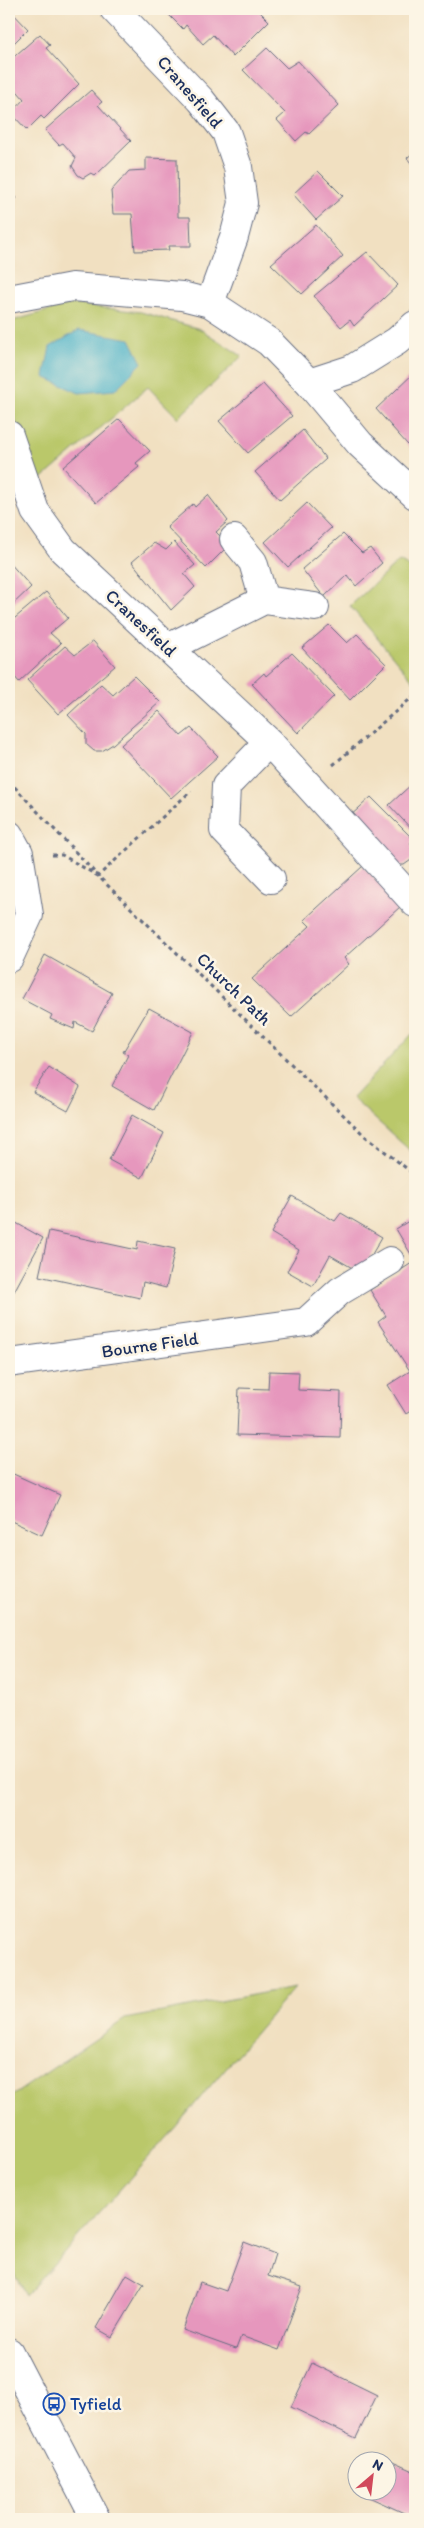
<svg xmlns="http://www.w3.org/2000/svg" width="424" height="2528" font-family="Itim,sans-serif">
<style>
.green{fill:#bac86b;stroke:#6a7c64}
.water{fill:#49b1c7;stroke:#327092}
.building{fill:#e697bd}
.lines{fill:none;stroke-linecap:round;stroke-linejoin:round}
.minor-casing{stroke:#666d81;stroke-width:30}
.path{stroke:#666d81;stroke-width:3;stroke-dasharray:4 4;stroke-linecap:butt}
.minor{stroke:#fff;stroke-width:28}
.labels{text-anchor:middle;stroke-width:5;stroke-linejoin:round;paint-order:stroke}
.street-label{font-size:18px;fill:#1b2f5e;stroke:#fcf5e5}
.transit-label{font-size:18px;fill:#164399;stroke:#fcf5e5;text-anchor:start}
</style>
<rect width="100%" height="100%" fill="#fcf5e5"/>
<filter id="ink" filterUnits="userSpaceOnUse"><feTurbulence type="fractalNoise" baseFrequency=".02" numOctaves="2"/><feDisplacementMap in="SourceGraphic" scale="10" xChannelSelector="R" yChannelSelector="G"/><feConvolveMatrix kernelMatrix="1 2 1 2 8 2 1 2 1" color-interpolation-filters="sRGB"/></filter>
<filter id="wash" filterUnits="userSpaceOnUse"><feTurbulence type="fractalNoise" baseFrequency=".0096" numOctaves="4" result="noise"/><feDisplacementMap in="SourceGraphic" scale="20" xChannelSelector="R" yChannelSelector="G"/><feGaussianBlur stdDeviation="1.12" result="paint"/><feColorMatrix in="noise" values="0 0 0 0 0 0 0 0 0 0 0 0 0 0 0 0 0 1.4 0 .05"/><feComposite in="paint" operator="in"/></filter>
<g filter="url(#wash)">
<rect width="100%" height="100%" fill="#f1e0c1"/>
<path class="green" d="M71,304l70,8 59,17 42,27 -64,62 -30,-31 -110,95 -29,-80v-80z
M399,561l16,9v113l-65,-77z
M415,1031v124l-63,-57z
M295,1987l-123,144 -146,164 -17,-30v-167l116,-79z"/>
<path class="water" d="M79,330l51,9 12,24 -27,27 -36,3 -35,-16 6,-30z"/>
<g id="blocks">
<path class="building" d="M9,9l19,20 -19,19z
M168,9h89l12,12 -36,36 -20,-22 -10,9 -17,-19 -3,4 -18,-18z
M40,34l10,11 -4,3 33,36 -35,35 -3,-3 -14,14 -16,-17 13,-14 -13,-15 -2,3v-26z
M267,48l20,20 11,-7 41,44 -30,29 -3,-2 -10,9 -19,-21 8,-7 -42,-43z
M91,90l11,12 -4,3 33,36 -36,35 -4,-3 -8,5 -5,-3 -6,-9 4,-8 -13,-15 -4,2 -14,-15z
M415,151v17l-8,-10z
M146,158l31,1 1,58h12l1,29h-23l1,4 -34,1 -3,-37h-19l-2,-23 18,-20 17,-1z
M318,171l25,25 -27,24 -23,-26z
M9,189l8,9 -8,7z
M316,225l27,31 -41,38 -31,-30z
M367,252l31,33 -44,41 -4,-6 -9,7 -27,-31z
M415,372v81l-39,-44z
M263,384l29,32 -44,37 -29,-32z
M119,419l31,32 -14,12 3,4 -43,36 -33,-36z
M303,430l23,29 -46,41 -25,-28z
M208,495l20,26 -12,11 13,13 -23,23 -39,-41 26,-23 2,3z
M307,503l24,25 -43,39 -23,-25z
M343,534l19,19 8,-5 12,15 -26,23 -9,-11 -23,22 -22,-28z
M174,542l21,23 -11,9 11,13 -24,23 -39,-48 22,-19 12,7z
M9,562l22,25 -22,21z
M46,592l22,26 -18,15 11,10 -42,39 -10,-12v-47z
M329,625l18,18 10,-9 29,30 -36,36 -48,-52z
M93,641l22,25 -57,48 -31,-34 38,-34 10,9z
M292,653l42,43 -36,37 -46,-49 12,-11 2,3z
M134,676l26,26 -47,42 -11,7h-8l-8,-7v-10l-18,-19 33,-31 12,11z
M159,711l22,25 10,-8 27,28 -47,42 -50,-53z
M413,783l2,2v48l-26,-28z
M371,797l44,44 -5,2 3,5 1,10 -10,7h-7l-49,-47z
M363,866l38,40 -57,52 5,6 -58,53 -39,-38 58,-53 -6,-6z
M45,955l67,38 -20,38 -17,-9 -1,7 -24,-10 2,-4 -30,-16z
M149,1008l44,24 -39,78 -42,-24 16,-31 -5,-3z
M49,1067l31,20 -12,24 -35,-19z
M132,1115l32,18 -22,45 -33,-18z
M292,1196l43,25 6,-8 41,24 -21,36 -31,-18 -17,31 -26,-15 12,-21 -28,-17z
M415,1217v191l-9,6 -18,-29 22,-14 -32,-49 8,-6 -16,-26 45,-29 -19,-32z
M9,1219l34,19 -33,61 -1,-1z
M49,1231l88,19 1,-9 37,8 -9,39 -23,-6 -3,16 -101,-22z
M269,1371l30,1 -1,18 43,2 -1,46 -103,-3 2,-47 29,1z
M9,1472l51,23 -18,40 -33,-15z
M244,2242l31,12 -7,22 34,11 -23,63 -38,-14 -5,13 -53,-19 17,-48 26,9z
M127,2274l17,10 -32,53 -16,-9z
M312,2363l65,32 -21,43 -65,-31z
M377,2455l38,17v46l-55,-25 1,-3h25v-30h-11z"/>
</g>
</g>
<g filter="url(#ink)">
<use href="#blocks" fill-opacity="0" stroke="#666d81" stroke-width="1"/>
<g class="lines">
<g class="minor-casing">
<path id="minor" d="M114,9l87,91 25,32 12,35 5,36 -9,34 -24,66
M9,299l63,-12 110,9 28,7 59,39 40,41 51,61 55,51
M309,383l43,-14 45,-28 18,-16
M9,435l26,76 28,39 206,192 146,161
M264,600l51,7
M168,648l96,-48 -11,-38 -19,-23
M269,742l-43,44 -2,44 47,49
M9,835l10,18 10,62 -20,43
M9,1363l297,-41 34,-31 50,-30
M9,2352l87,167"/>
</g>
<path class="path" d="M333,765l82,-70
M9,781l89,95 93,-85
M52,855h10l36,21 267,260 50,39"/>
<use href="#minor" class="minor"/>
</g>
</g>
<defs>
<g id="bus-ring" transform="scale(1.125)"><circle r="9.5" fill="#fcf5e5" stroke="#1a4fb4" stroke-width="1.5"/><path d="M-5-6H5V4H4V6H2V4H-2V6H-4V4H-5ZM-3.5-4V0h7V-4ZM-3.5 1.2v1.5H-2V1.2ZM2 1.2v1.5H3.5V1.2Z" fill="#1a4fb4"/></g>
</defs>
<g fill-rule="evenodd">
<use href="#bus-ring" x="54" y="2404"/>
</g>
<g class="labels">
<g class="street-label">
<text transform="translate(190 92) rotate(49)" y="6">Cranesfield</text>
<text transform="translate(141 623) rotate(43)" y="6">Cranesfield</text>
<text transform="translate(234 989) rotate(44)" y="6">Church Path</text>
<text transform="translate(150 1345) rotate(-8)" y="6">Bourne Field</text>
</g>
<g class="transit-label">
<text x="70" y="2410">Tyfield</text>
</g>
</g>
<rect width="424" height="2528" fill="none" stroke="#fcf5e5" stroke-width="30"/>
<g transform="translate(372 2476) rotate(28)"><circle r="24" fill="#fcf5e5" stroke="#a2a6af"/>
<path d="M0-4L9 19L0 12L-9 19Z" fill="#d1495b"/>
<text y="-8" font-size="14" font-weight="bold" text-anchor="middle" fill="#1b2f5e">N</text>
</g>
</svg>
